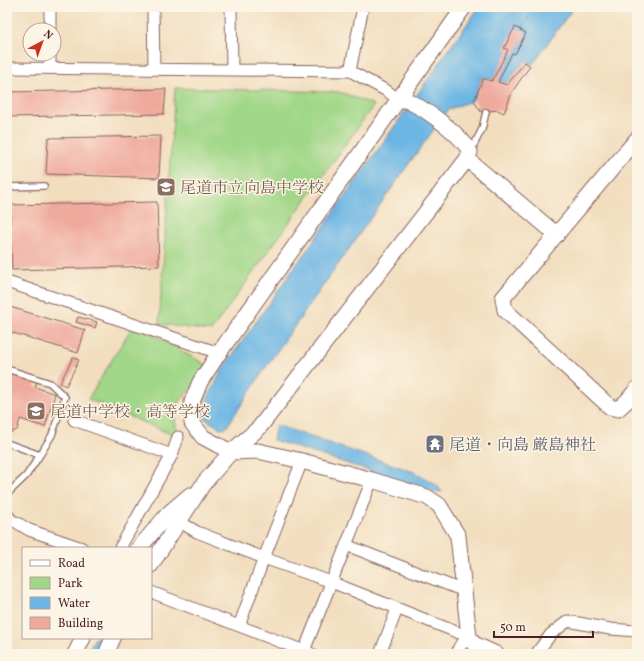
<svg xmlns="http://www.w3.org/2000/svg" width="644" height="661" font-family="Vollkorn,'Noto Serif JP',serif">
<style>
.green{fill:#a1d788;stroke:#767b5a}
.water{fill:#6cb6e4;stroke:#5b6a88}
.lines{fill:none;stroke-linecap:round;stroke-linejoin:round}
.ferry{stroke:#56546c;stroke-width:1;stroke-dasharray:5 4;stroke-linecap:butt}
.building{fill:#efaa9e}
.lane-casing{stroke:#85625f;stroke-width:8}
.street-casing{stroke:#85625f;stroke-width:13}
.secondary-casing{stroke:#85625f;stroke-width:17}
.path{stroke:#85625f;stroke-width:2.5;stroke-dasharray:1 3;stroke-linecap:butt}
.lane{stroke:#fff;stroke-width:5.5}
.street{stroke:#fff;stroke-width:11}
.secondary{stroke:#fff;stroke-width:15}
.labels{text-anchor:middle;stroke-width:3;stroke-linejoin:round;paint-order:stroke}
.education-label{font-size:16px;fill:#785e54;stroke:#fcf5e5;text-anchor:start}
.worship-label{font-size:16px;fill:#5b616d;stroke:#fcf5e5;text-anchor:start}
</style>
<rect width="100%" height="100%" fill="#fcf5e5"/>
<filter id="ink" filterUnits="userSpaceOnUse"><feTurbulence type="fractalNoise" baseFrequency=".025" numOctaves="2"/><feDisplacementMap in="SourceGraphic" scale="8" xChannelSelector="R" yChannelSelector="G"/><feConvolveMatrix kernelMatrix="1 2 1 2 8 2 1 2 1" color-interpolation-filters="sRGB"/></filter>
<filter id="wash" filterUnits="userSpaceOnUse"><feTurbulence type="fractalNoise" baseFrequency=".012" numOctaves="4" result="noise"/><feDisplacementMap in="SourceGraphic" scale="16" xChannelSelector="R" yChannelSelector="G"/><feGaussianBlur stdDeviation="0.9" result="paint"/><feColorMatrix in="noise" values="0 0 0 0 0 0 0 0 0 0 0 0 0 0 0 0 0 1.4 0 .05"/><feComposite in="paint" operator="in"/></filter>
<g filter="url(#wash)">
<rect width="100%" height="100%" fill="#f2debf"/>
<path class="green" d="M175,88l165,4 34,13 -163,226 -52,-7z
M134,324l76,43 -37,42 5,28 -90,-38z"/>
<path class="water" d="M479,7h95l-42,58 -7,-5 -18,23 -25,-6 -9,23 -25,10 -40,55 -140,199 -42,64h-6l-16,-10v-12l18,-36z
M276,425l138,47 23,13 5,7 -9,-1 -160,-51z
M95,638h9l-8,16h-10z"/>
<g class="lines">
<path class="ferry" d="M522,28l13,-21"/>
</g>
<g id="blocks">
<path class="building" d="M515,27l11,6 -11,21 -3,-1 -14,29 9,3 18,-23 5,4 -18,26 -8,21 -6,-3 -17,2 -7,-11 9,-22 9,2 16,-31 -4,-2z
M166,89l-2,25 -157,3v-25z
M161,136l-2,42 -113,-4 2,-36z
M157,202l2,64 -147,4 -2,-65z
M7,306l78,24 -7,23 -71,-22z
M78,317l19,5 -2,6 -19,-6z
M73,357l6,3 -13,26 -6,-3z
M7,372l30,9 -2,6 20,7 -10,33 -25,-8 -3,11 -10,4z"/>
</g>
</g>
<g filter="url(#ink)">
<use href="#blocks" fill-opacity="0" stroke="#85625f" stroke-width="1"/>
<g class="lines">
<g class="lane-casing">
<path id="lane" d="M471,151l11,-22 4,-17
M7,187l37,-1
M7,369l43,14 15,14 -13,38 -12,20
M7,443l33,12 -14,21 -19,18
M7,510l9,12"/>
</g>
<g class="street-casing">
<path id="street" d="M153,7l1,62
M231,7l1,63
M50,30v-23
M7,68l343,3 37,20 11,8
M50,68v-14
M350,71l13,-64
M7,282l212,71
M74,420l98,35
M174,517l4,4 19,11 67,26 67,24 138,55 -10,10 -2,7
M16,522l13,8 53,18
M346,545l118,46
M120,548l52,-93 6,-18
M151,592l161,62
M239,626l25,-68 38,-97
M304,651l68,-171
M380,654l17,-45
M536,654l15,-20 17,-13 42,8 27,2"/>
</g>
<g class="secondary-casing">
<path id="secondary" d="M464,7l-245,346 -19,29 -8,20v21l11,14 28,15 27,-1 44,10 70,19 55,17 12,8 19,31 11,101 5,7 22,10
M637,139l-134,159 2,12 105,97 8,2 9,-8 10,-12
M467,159l90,76
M139,548l30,-35 21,-18
M151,565l53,-82 27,-31 28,-24 208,-269 3,-7c-9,-18 -42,-41 -60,-50 -3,-2 -8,-2 -12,-3
M75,654l8,-16
M106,654l7,-16"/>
</g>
<path class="path" d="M520,30l2,-2"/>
<use href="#lane" class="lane"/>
<use href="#street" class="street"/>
<use href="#secondary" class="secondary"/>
</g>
</g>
<defs>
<g id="school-square" transform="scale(1)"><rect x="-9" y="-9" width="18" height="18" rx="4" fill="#8d6e63" stroke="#fcf5e5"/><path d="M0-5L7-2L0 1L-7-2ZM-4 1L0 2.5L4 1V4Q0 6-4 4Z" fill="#fff"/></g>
<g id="temple-square" transform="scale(1)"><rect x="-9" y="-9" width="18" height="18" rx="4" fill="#6b7280" stroke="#fcf5e5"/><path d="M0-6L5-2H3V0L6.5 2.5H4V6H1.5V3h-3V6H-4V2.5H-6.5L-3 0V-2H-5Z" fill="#fff"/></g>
</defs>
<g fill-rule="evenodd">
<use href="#school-square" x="166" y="187"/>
<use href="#school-square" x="36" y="411"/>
<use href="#temple-square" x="435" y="444"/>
</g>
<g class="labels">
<g class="education-label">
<text x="180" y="193">尾道市立向島中学校</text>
<text x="50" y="417">尾道中学校・高等学校</text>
</g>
<g class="worship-label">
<text x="449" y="450">尾道・向島 厳島神社</text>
</g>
</g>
<rect width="644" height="661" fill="none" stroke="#fcf5e5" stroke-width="24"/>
<rect x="22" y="547" width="130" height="92" fill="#fcf5e5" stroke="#b59f9b"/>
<rect x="30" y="560" width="20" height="6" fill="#ffffff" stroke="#b59f9b"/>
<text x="58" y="567" font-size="12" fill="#4a1f2b">Road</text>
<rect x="30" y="577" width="20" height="12" fill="#a1d788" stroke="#b59f9b"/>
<text x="58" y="587" font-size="12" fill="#4a1f2b">Park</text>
<rect x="30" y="597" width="20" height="12" fill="#6cb6e4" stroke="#b59f9b"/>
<text x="58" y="607" font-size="12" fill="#4a1f2b">Water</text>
<rect x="30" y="617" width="20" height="12" fill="#efaa9e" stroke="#b59f9b"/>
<text x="58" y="627" font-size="12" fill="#4a1f2b">Building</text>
<g transform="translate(42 42) rotate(41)"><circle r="19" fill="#fcf5e5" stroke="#b59f9b"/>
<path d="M0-3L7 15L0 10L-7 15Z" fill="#c8321e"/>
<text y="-6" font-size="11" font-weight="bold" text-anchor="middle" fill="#4a1f2b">N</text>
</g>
<path d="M494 631v6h99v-6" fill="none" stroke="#4a1f2b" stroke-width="2"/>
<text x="500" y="631" font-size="12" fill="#4a1f2b" stroke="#fcf5e5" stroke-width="3" paint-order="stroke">50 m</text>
</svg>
